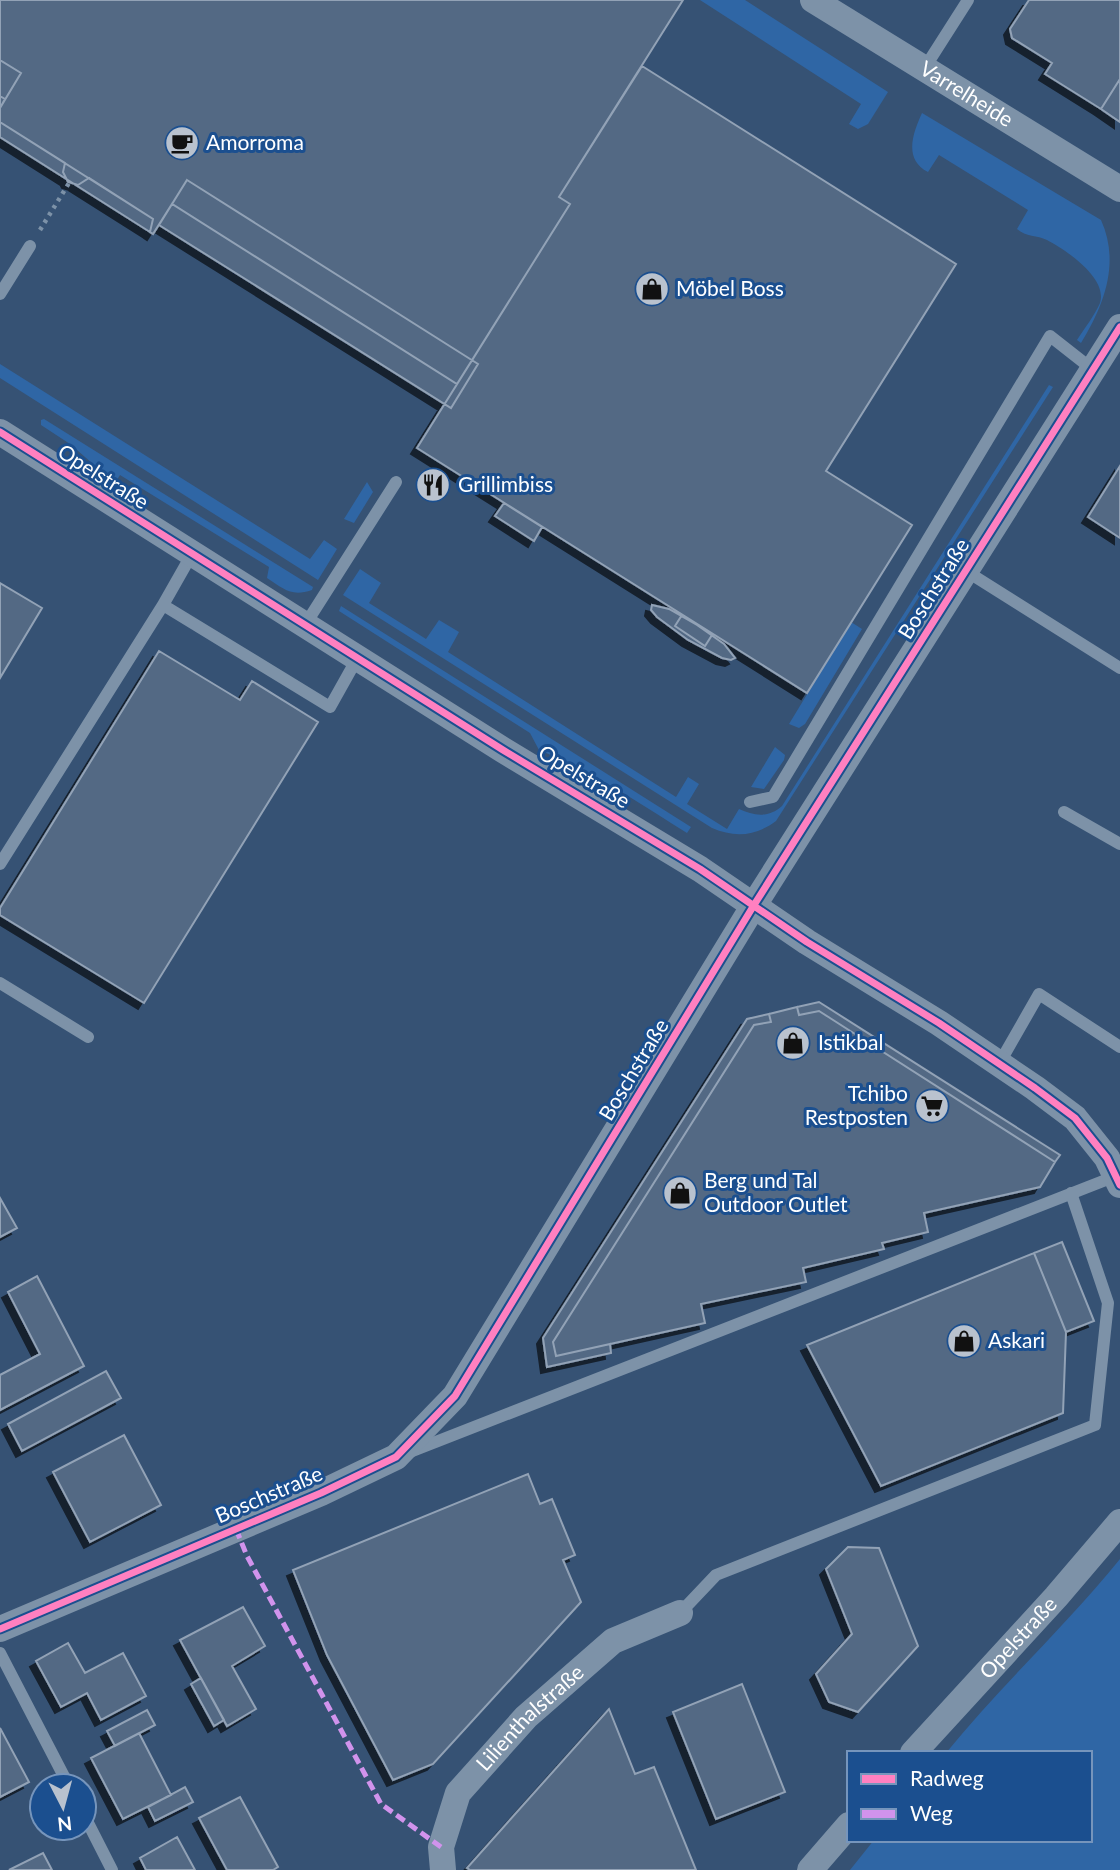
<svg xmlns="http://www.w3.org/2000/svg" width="1120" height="1870" font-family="Lato,sans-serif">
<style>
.green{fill:#2f66a5}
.building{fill:#526984;stroke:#92a2b6;stroke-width:2;filter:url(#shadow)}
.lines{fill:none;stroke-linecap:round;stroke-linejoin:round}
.path{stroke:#7d92a8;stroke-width:4.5;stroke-dasharray:3.5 5;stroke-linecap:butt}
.service{stroke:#7d92a8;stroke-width:12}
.minor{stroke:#7d92a8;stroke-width:26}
.quiet{stroke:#d193ec;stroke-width:5;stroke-dasharray:10 5;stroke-linecap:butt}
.cycleway-casing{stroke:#1b4f8f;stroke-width:11}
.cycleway{stroke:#ff80c0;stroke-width:7}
.labels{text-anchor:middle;stroke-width:6;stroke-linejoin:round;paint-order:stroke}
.street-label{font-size:21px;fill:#fff;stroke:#1b4f8f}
.poi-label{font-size:21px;fill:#fff;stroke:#1b4f8f;text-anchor:start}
</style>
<defs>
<filter id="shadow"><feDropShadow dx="-6" dy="6" stdDeviation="0" flood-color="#0009"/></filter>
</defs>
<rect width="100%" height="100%" fill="#365274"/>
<path class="green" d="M700,0h45l143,92 -20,32 -10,5 -9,-5 12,-20z
M922,113l179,107c19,42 4,84 -20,123l-4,-3c7,-11 18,-25 23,-37 8,-25 -34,-53 -53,-63 -10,-5 -21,-3 -30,-11l11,-19 -89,-55 -11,17c-25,-13 -15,-39 -6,-59z
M0,364l310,195 14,-19 13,9 -19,31 -318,-202z
M1049,385l4,2 -277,434c-20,15 -41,17 -64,7l-369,-233 17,-26 21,14 -12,20 57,36 13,-19 20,12 -11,20 228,145 12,-20 11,7 -12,20 40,25 12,-20c15,7 30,9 43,-3z
M44,419l269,168 -1,3c-21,7 -28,-1 -45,-12l2,-11 -149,-92 -5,8 -45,-39 -29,-19v-5z
M367,482l6,10 -19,31 -10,-4z
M341,606l350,221 -4,6c-48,-30 -95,-62 -148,-83l-9,-17 -191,-122z
M851,622l11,7 -57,95 -6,4 -10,-4z
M775,747l10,8 -1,5 -20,29 -13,-2z
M1120,1559v311h-270l24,-30h216v-87h-144c55,-68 119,-126 174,-194z"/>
<path class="building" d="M0,0h683l-124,197 11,7 -113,180 -285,-180 -19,30 -3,-2 3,-13 -64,-41 -11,7 -10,-3 -5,-10 2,-9 -65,-41v-14l5,-9 -5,-3z
M1029,0h91v79l-19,30 -56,-35 7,-11 -40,-25 -2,-9z
M0,60l21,13 -21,35z
M642,66l314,198 -130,207 86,54 -105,168 -390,-245 153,-244 -11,-7z
M1120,79v43l-19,-13z
M0,122l153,97 -3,13 -150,-95z
M187,180l291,184 -27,44 -292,-183z
M1120,466v72l-32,-21z
M504,503l38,24 -8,14 -39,-25z
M0,583l42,25 -42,70z
M652,605l17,4 28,16 27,19 11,14 -4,2 -9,-2 -34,-18 -31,-23 -6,-7z
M682,615l30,20 -7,11 -30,-20z
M159,651l81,49 12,-19 66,41 -174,281 -144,-88v-7z
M819,1002l241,153 -5,7 -236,-151 -20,4 -2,-8z
M797,1007l2,8 20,-4 236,151 -15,25 -116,26 4,19 -46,11 2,6 -81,19 3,14 -105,22 4,19 -149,33 -3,-14 201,-317 17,-3 -2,-8z
M769,1014l2,8 -17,3 -201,317 3,14 54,-12 1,9 -64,14 -4,-29 204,-319z
M0,1198l17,30 -17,9z
M1062,1242l32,79 -28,11 -32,-79z
M1034,1253l32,79 -3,81 -182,73 -74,-141z
M37,1276l47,90 -84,44v-35l40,-21 -32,-62z
M106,1371l15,27 -99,53 -14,-27z
M124,1435l37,70 -71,37 -37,-70z
M528,1474l12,30 12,-5 23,56 -12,5 18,42 -148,162 -40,16 -66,-125 -34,-85z
M848,1547l31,1 39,98 -60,66 -29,-10 -13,-28 36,-40 -26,-65z
M243,1607l22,39 -33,20 24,43 -29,17 -47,-86z
M68,1643l17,30 38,-20 23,43 -45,24 -14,-27 -26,14 -25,-46z
M201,1678l23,42 -10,6 -23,-42z
M742,1684l43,108 -69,27 -43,-107z
M609,1709l26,65 19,-7 42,103h-226l-3,-2z
M147,1710l8,15 -40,21 -8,-15z
M0,1728l29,54 -29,15z
M139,1733l32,62 -48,24 -32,-61z
M185,1787l8,15 -38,19 -7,-14z
M240,1797l38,70 -5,3h-46l-28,-52z
M177,1837l18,33h-49l-6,-12z
M43,1853l9,17h-43z"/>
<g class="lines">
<path class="path" d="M40,230l29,-47"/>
<path class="service" d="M924,69l44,-69
M0,294l30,-48
M192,554l-29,51 167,102 28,-50
M966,571l154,97
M305,625l91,-143
M750,802l23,-5 277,-461 42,33
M1064,812l56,32
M0,864l163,-259
M0,983l88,54
M999,1064l40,-70 81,53
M410,1452l706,-276
M680,1613l36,-38 379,-150 13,-122 -37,-110
M0,1653l69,133
M84,1815l28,55"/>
<g class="minor">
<path id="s1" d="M813,0l307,189"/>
<path d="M0,432l503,318 197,119 107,73 132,81 96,65 40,30 32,40 13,27"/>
<path d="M0,1629l321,-136 75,-36 59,-61 299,-491 366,-578"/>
<path id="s2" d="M913,1753l143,-156 64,-75"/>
<path id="s3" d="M443,1870l-2,-23 17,-54 68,-76 87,-76 67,-28"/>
<path d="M810,1870l39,-45"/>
</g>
<path class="quiet" d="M236,1529l11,27 134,248 60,43"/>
<g class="cycleway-casing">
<path id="cycleway" d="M0,432l503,318 197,119 107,73 132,81 96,65 40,30 32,40 13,27
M0,1629l321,-136 75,-36 59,-61 299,-491 366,-578"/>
</g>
<use href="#cycleway" class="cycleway"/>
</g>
<defs>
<g id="cafe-disc" transform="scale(1.75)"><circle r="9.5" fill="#b9c2ce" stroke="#1b4f8f"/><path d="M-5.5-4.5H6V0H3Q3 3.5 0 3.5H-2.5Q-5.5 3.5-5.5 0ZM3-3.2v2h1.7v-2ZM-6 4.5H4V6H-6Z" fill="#111"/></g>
<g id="shop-disc" transform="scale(1.75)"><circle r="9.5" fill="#b9c2ce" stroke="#1b4f8f"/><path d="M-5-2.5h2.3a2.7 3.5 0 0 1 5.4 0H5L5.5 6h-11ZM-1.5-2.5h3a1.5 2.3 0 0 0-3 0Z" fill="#111"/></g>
<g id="restaurant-disc" transform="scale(1.75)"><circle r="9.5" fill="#b9c2ce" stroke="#1b4f8f"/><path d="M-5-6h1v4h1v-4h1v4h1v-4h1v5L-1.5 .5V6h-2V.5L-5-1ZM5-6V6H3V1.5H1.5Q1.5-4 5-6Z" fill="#111"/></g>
<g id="supermarket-disc" transform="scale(1.75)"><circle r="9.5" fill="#b9c2ce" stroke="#1b4f8f"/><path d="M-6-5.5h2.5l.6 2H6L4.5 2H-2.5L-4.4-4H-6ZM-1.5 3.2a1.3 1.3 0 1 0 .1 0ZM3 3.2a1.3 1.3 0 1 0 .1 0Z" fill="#111"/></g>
</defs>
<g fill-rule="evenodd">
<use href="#cafe-disc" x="182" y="143"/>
<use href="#shop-disc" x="652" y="289"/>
<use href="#restaurant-disc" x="433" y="485"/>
<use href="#shop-disc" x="793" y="1043"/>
<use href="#supermarket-disc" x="932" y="1106"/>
<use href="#shop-disc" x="680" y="1193"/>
<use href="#shop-disc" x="964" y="1341"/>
</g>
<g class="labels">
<g class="street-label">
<text dy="7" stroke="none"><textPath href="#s1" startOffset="180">Varrelheide</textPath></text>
<text transform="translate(103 477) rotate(32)" y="7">Opelstraße</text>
<text transform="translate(934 589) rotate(-58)" y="7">Boschstraße</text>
<text transform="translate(584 777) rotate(31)" y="7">Opelstraße</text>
<text transform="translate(634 1070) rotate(-59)" y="7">Boschstraße</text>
<text transform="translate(269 1495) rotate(-23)" y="7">Boschstraße</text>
<text dy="7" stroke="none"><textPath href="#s2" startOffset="156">Opelstraße</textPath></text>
<text dy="7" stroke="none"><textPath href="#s3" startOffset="184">Lilienthalstraße</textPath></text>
</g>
<g class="poi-label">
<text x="206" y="150">Amorroma</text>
<text x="676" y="296">Möbel Boss</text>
<text x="458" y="492">Grillimbiss</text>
<text x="818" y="1050">Istikbal</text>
<text x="908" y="1101" text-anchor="end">Tchibo<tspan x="908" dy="24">Restposten</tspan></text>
<text x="704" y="1188">Berg und Tal<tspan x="704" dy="24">Outdoor Outlet</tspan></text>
<text x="988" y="1348">Askari</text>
</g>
</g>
<rect x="847" y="1751" width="245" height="91" fill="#1b4f8f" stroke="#7695bc" stroke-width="2"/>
<rect x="861" y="1774" width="35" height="10" fill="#ff80c0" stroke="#7695bc" stroke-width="2"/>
<text x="910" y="1786" font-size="21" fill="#ffffff">Radweg</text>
<rect x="861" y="1809" width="35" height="10" fill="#d193ec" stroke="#7695bc" stroke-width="2"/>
<text x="910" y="1821" font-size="21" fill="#ffffff">Weg</text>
<g transform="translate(63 1807) rotate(174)"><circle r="33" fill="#1b4f8f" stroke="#7695bc" stroke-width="2"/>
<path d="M0-5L12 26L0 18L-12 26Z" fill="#b9c2ce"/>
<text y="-10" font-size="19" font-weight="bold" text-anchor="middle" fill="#ffffff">N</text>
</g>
</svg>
